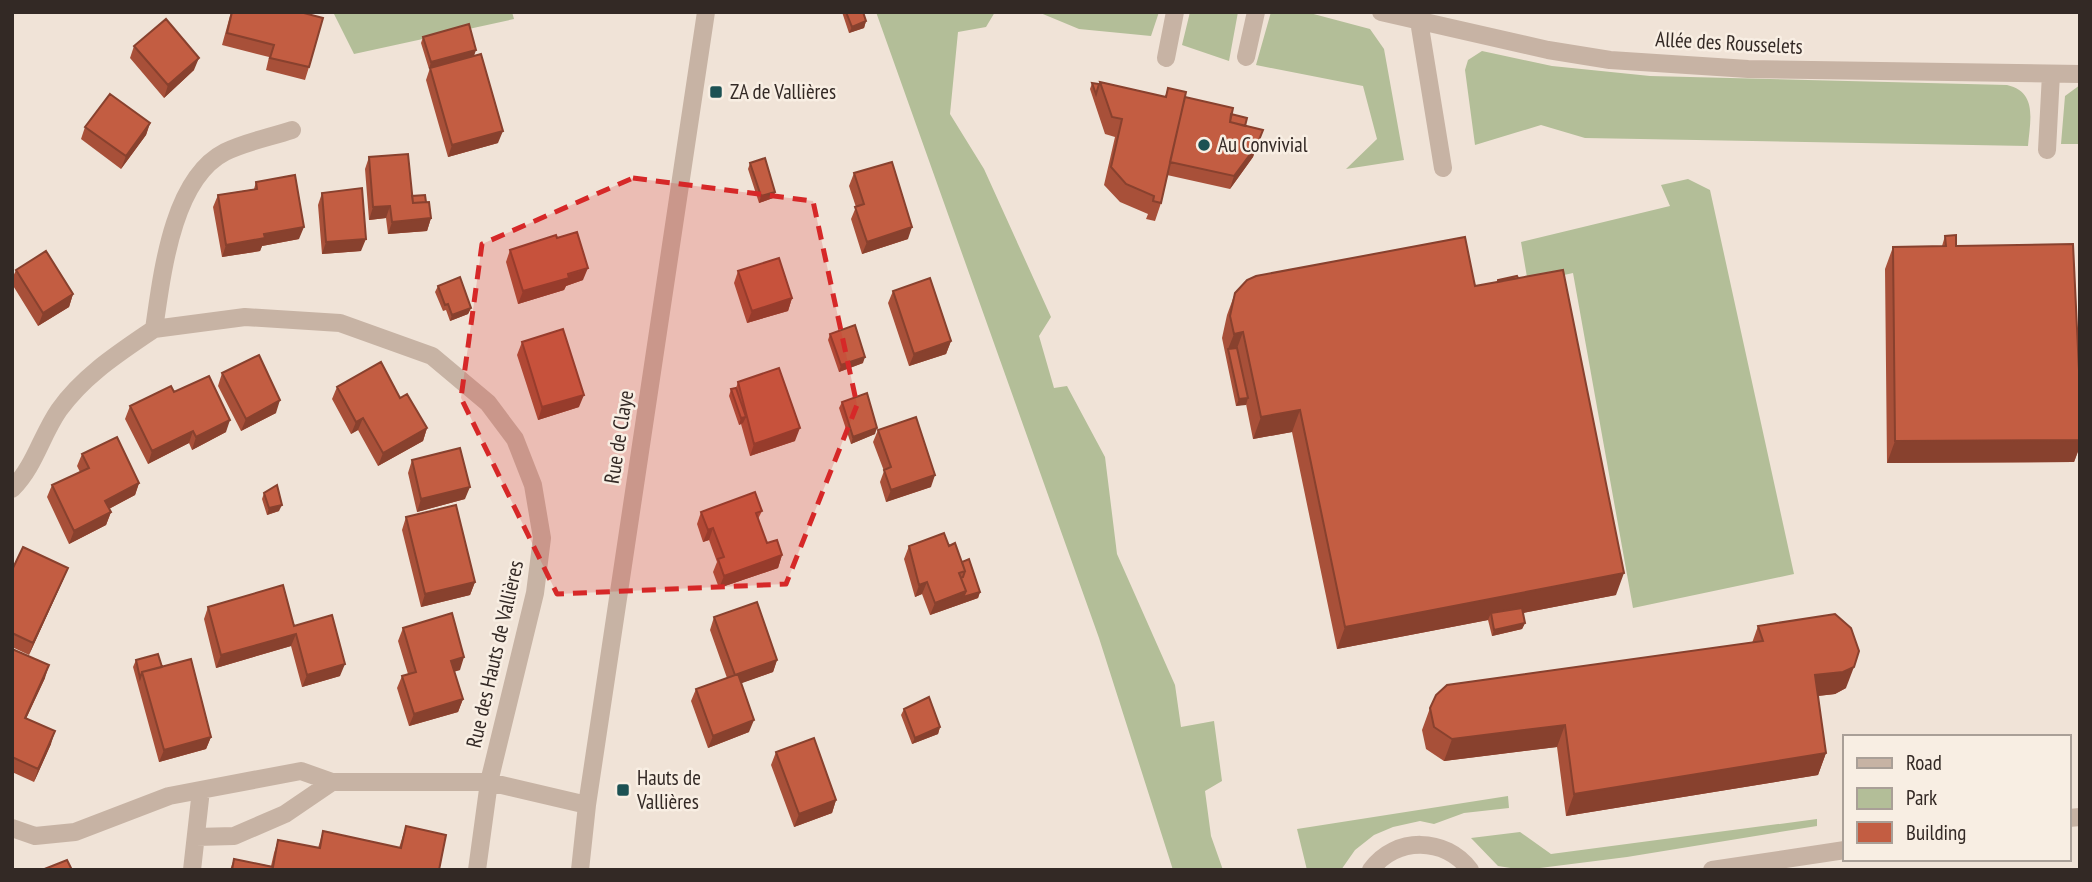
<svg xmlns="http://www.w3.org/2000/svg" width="2092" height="882" font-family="'PT Sans Narrow',sans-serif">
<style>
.green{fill:#b3be98}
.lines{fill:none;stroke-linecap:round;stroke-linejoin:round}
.minor{stroke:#c7b3a4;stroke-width:18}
.wall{fill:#a85039}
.shaded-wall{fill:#88412e}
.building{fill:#c35d42;stroke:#88412e;stroke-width:2}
.marked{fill:#d62828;fill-opacity:0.2;stroke:#d62828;stroke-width:5;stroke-dasharray:14 9;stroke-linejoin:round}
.poi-dot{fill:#1c5153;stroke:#f8eee3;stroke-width:2.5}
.labels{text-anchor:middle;stroke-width:5;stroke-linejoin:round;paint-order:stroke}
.street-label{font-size:21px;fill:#332925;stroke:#f8eee3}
.poi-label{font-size:21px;fill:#332925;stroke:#f8eee3;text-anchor:start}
</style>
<rect width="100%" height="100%" fill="#f0e3d7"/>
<path class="green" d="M333,12h179l2,7 -160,35z
M876,12h119l-9,15 -28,5 -8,82 34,55 67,148 -12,19 15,52 13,-2 38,71 12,97 58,131 6,42 33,-6 8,60 -17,10 6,45 12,34h-50l-74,-232z
M1038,12h121l-8,24 -72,-7z
M1190,12h48l-9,49 -47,-16z
M1271,12h35l64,17 14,20 20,111 -58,9 31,-30 -14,-53 -107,-21z
M1482,51l70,15 98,10 357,9c31,7 23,36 21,61l-443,-8 -44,-13 -66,20 -10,-75 3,-10z
M2080,85v59h-19l4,-48z
M1688,179l22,11 84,384 -161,34 -60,-335 -45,10 -7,-41 149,-36 -9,-21z
M1508,796l1,12 -45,5 -30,11 -14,-3 -27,6 -19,8 -19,15 -14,20h-34l-10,-41z
M1817,819v7l-190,31 -104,13 -25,-4 -27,-28 49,-6 31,22z"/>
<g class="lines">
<path class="minor" d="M1381,12l167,38 62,10 138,9 332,5
M1419,21l24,147
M1246,57l10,-45
M1166,58l9,-46
M2047,150l4,-76
M154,329l91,-12 95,6 92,33 56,47 27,36 18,46 9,53 -7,55 -46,189 -12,88
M12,489c23,-23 29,-53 47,-79 25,-35 60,-57 95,-81 8,-54 18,-150 71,-177 20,-10 46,-15 67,-22
M2069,818l11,-1
M12,828l23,8 40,-4 94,-36 132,-25 31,11h157l98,23
M196,837l38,-1 51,-22 47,-32
M192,870l9,-80
M580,870l7,-65 119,-793
M1371,870c24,-34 75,-33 99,0
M1712,870l133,-20"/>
</g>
<path class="wall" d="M231,12h69l9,55 -4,13 -39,-10 3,-13 -47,-12z
M842,12h21l3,9 -2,7 -15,5z
M423,37l51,19 24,87 -50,14 -22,-77 4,-12 -1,1 -8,-26z
M134,46l60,24 -30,28 -34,-40z
M1100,82l65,15 3,-9 17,9 46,17 14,12 18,4 -10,27 -23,32 -63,-14 -6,28 -6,18 -9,-2 2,-5 -28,-12 -16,-17 11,-48 -10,-3 -15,-45 2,-6 7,1z
M150,123l-4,12 -25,34 -40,-30 4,-12z
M369,157l43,39 14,6 5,16 -4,13 -39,3 -2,-16 -17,2 -4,-51z
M750,163l25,29 -2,6 -14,5 -11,-34z
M854,173l54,66 -46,15 -11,-35 5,-12 -7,-21z
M256,182l43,57 -37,7 -2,5 -38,6 -9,-50 5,-12 36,-6z
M322,193l39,58 -39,3 -4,-49z
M1945,236l11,10 124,145v55l-6,16 -187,1 -2,-194 8,-22 49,-1z
M557,238l26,42 -17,6 -2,4 -46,14 -12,-42 4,-12z
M16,270l57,24 -4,13 -31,19 -26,-42v-5z
M738,271l54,27 -4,13 -41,12 -13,-40z
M1498,280l118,315 -93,18 2,10 -3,6 -30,7 -4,-16 -151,29 -45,-217 -39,7 -7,-35 -10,2 -14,-68 5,-23 8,-22 240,-7 22,-4z
M438,286l33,22 -3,6 -18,7 -4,-11 -3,1 -8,-19z
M893,291l58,50 -5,13 -37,12 -21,-63z
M830,334l33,29 -24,9 -11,-32z
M522,342l57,65 -41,13 -21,-65z
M222,373l54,40 -35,18 -23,-45z
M738,382l57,59 -45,15 -9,-32 -2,1 -10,-29 2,-7 5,-1z
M337,387l63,11 27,30 -4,13 -45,25 -20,-36 -7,4 -19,-35z
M174,392l52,40 -34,18 -3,-7 -41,21 -23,-45 5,-13z
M842,402l33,32 -24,10 -12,-36z
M878,430l53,57 -45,15 -6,-20 4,-11 -11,-29z
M82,454l57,29 -4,12 -26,14 2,3 -5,13 -37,19 -22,-47 5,-12 28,-13 -3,-6z
M412,460l53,39 -48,13 -9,-39z
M264,493l15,18 -12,4 -5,-16z
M762,511l-4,8 9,24 15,12 -4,13 -59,20 -6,-16 4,-10 -8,-22 -6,2 -6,-18 4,-12z
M406,517l69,65 -5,13 -49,12 -19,-77z
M909,546h40l13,16 18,30 -2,6 -48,17 -8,-21 -7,3 -11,-38z
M68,568l-5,12 -34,75 -17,-8v-77z
M208,607l86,19 46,50 -38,11 -11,-41 -75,22 -12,-49z
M714,617l63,43 -4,12 -32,11 8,49 -41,16 -17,-47 5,-12 31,-11 -17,-48z
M1758,626l88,62 -11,6 -17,2 8,57 -8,22 -252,41 -9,-69 -113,14 -18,-12 -4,-19 8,-22 322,-65z
M403,628l57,42 -6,1 9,28 -5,13 -49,14 -12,-38 5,-12 6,-2 -10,-33z
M12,649l33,29 -19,41 25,25 -17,38 -22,-10z
M136,660l75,77 -5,12 -47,13 -26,-95z
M904,709l36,18 -2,7 -26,10 -11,-29z
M776,752l60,48 -4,13 -38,14 -23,-62z
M406,826l33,44h-209l4,-11 37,7 3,-13 4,-13 40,8 5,-17 76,17z"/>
<path class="shaded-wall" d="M866,21l-2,7 -15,5 3,-6z
M476,50l-2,6 -45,13 2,-7z
M199,58l-5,12 -30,28 4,-13z
M150,123l-4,12 -25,34 5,-13z
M503,131l-5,12 -50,14 4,-12z
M1257,145l-4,12 -23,32 4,-13z
M775,192l-2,6 -14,5 2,-7z
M390,206l-4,12 -17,2 4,-13z
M431,218l-4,13 -39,3 4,-12z
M304,227l-5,12 -37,7 -2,5 -38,6 4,-12 38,-11z
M912,227l-4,12 -46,15 5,-12z
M366,239l-5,12 -39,3 4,-12z
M588,268l-5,12 -17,6 -2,4 -46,14 5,-13z
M73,294l-4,13 -31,19 5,-13z
M792,298l-4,13 -41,12 5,-12z
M471,308l-3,6 -18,7 2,-6z
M1243,332l-8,22 -7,-5 6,-15z
M951,341l-5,13 -37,12 5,-12z
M865,357l-2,6 -24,9 2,-7z
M584,395l-5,12 -41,13 4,-13z
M1248,398l-2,7 -10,1 3,-7z
M280,400l-4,13 -35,18 5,-12z
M1300,410l-8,22 -39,7 8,-22z
M746,417l-3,6 -4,2 2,-7z
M363,418l-5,12 -7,4 5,-12z
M230,420l-4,12 -34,18 4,-13z
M427,428l-4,13 -45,25 5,-13z
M800,428l-5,13 -45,15 4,-12z
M877,428l-2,6 -24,10 2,-7z
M193,431l-4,12 -41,21 4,-13z
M2080,440v6l-6,16 -187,1 8,-22z
M935,475l-4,12 -45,15 5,-12z
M139,483l-4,12 -34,18 4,-12z
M470,487l-5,12 -48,13 4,-13z
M282,505l-3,6 -12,4 2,-7z
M111,512l-5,13 -37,19 5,-13z
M713,528l-4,12 -6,2 5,-12z
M782,555l-4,13 -59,20 5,-12z
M68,568l-5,12 -34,75 4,-12z
M1624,573l-8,22 -124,24 -1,-6 -3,7 -151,29 8,-22z
M475,582l-5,13 -49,12 4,-13z
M927,582l-5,12 -7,3 4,-12z
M966,591l14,1 -2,6 -48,17 5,-12z
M1525,623l-3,6 -30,7 2,-6z
M296,634l-5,12 -75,22 5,-13z
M464,657l-4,13 -13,4 4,-13z
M777,660l-4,12 -42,15 4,-12z
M345,664l-5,12 -38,11 5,-12z
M49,665l-4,13 -25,53 5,-13z
M1854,667l-8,21 -11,6 -27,3 7,-22z
M463,699l-5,13 -49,14 5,-12z
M754,720l-5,12 -41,16 5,-12z
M1565,725l-8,22 -113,14 8,-22z
M940,727l-2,7 -26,10 3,-6z
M55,731l-4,13 -17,38 4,-13z
M211,737l-5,12 -47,13 5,-12z
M1826,753l-8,22 -252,41 8,-22z
M836,800l-4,13 -38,14 5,-13z"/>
<path class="building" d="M232,12h68l23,6 -14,49 -39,-9 4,-13 -47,-12z
M846,12h17l3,9 -14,6z
M166,19l33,39 -31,27 -34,-39z
M469,24l7,26 -45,12 -8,-25z
M481,54l22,77 -51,14 -22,-77z
M1100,82l66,15 2,-9 18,4 -25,111 -8,-2 1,-5 -28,-12 -15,-17 11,-48 -10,-2z
M1092,83l7,1 -3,10z
M110,94l40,29 -24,33 -41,-29z
M1185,97l48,11 -3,14 33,8 -6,15 -23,31 -64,-14z
M1231,114l16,4 -2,8 -15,-4z
M408,154l5,49 16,-1 2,16 -39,4 -2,-16 -17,1 -4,-50z
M765,158l10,34 -14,4 -11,-33z
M892,162l20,65 -45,15 -12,-35 9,-3 -10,-31z
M295,175l9,52 -40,7 1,4 -39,7 -8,-50 39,-6 -1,-7z
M362,188l4,51 -40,3 -4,-49z
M425,195l1,7 -13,1 -1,-7z
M577,232l11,36 -20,6 1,4 -46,13 -13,-41 46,-15 1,3z
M1956,235v11l117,-2 7,147v49l-185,1 -2,-194 53,-1 -1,-10z
M1465,237l10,49 88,-16 61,303 -279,54 -45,-217 -39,7 -18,-85 -9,2 -4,-18 5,-23 12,-13 9,-4z
M46,251l27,43 -30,19 -27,-43z
M779,258l13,40 -40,13 -14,-40z
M1517,276l1,2 -20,4v-2z
M460,277l11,31 -19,7 -4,-11 -3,1 -7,-19z
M930,278l21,63 -37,13 -21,-63z
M855,325l10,32 -24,8 -11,-31z
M563,329l21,66 -42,12 -20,-65z
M1237,348l11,50 -9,1 -11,-50z
M259,355l21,45 -34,19 -24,-46z
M381,362l19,36 7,-4 20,34 -44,25 -20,-35 -7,4 -19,-35z
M779,368l21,60 -46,16 -16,-62z
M209,376l21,44 -34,17 -3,-6 -41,20 -22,-45 41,-20 3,6z
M736,388l10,29 -5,1 -10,-29z
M867,393l10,35 -24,9 -11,-35z
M916,417l19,58 -44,15 -7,-20 7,-3 -13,-37z
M117,437l22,46 -34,18 6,11 -37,19 -22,-46 37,-17 -7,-14z
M460,448l10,39 -49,12 -9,-39z
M277,485l5,20 -13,3 -5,-15z
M755,492l7,19 -6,2 11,30 10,-3 5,15 -58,21 -6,-17 6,-2 -11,-29 -5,2 -7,-18z
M456,505l19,77 -50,12 -19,-77z
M944,533l5,13 6,-3 10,28 -6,2 7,18 -31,12 -8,-21 -8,3 -10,-39z
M23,547l45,21 -35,75 -21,-10v-63z
M969,559l11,33 -17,5 3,-6 -5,-13 2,-1 2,-6 -3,-9z
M283,585l11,41 38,-11 13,49 -38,11 -11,-41 -75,21 -13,-48z
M757,602l20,58 -42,15 -21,-58z
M1522,608l3,15 -31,7 -3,-17z
M452,613l12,44 -13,4 12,38 -49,15 -12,-38 14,-4 -13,-44z
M1835,614l16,14 8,23 -5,16 -11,5 -28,3 11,78 -252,41 -9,-69 -113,14 -18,-12 -4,-19 6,-13 11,-10 316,-44 -5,-15z
M12,649l37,16 -24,53 30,13 -17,38 -26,-12z
M158,654l4,13 -20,5 -2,6 -4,-18z
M191,659l20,78 -47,13 -22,-78z
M738,674l16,46 -41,16 -17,-47z
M929,697l11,30 -25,11 -11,-29z
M814,738l22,62 -37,14 -23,-62z
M406,826l40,9 -7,35h-207l2,-11 39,8 5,-27 42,8 3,-17 78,17z
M67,860l5,10h-30z"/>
<path class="marked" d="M633,178l180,23 44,204 -71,179 -229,10 -96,-196 21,-154z"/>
<g class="poi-dot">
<rect x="709" y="85" width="14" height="14" rx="3.5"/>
<circle cx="1204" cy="145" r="7"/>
<rect x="616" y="783" width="14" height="14" rx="3.5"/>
</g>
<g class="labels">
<g class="street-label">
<text transform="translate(1729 43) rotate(3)" y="7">Allée des Rousselets</text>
<text transform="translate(619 437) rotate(-81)" y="7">Rue de Claye</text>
<text transform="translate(495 654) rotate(-77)" y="7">Rue des Hauts de Vallières</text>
</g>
<g class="poi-label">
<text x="730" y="99">ZA de Vallières</text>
<text x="1218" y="152">Au Convivial</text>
<text x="637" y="785">Hauts de<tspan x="637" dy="24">Vallières</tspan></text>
</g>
</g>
<rect width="2092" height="882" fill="none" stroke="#332925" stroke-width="28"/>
<rect x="1843" y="735" width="228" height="126" fill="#f8eee3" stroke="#a99f97" stroke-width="2"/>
<rect x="1857" y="758" width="35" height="10" fill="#c7b3a4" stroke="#a99f97" stroke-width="2"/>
<text x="1906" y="770" font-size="21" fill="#332925">Road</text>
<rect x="1857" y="788" width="35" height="21" fill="#b3be98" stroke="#a99f97" stroke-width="2"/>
<text x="1906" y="805" font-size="21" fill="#332925">Park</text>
<rect x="1857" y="822" width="35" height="21" fill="#c35d42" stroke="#a99f97" stroke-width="2"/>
<text x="1906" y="840" font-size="21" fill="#332925">Building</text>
</svg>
